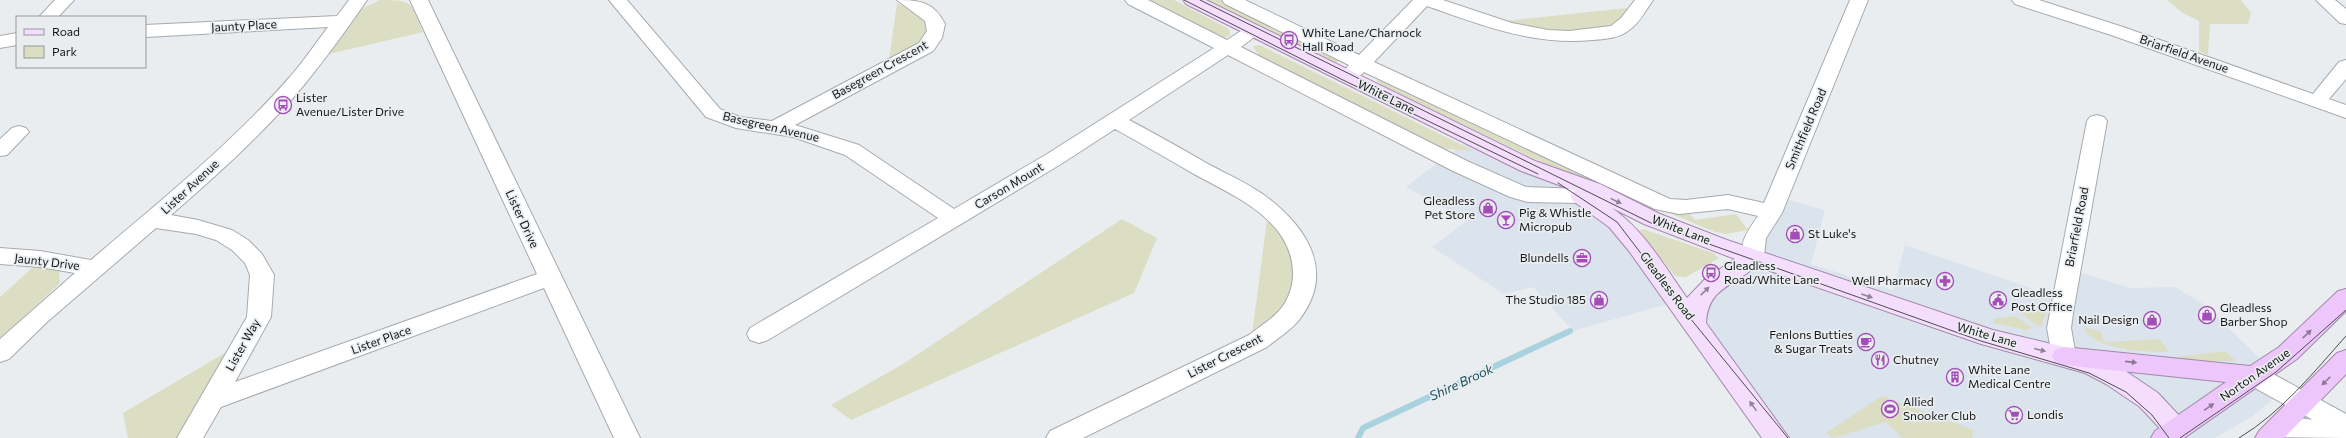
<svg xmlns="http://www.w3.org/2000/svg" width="2346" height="438" font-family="Commissioner,sans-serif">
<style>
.built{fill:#dbe3ed}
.green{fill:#dcdec4}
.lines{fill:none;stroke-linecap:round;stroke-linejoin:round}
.stream{stroke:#a8d2dd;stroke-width:6}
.minor-casing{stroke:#a7aaad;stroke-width:2}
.major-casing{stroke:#a189ab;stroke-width:2}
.highway-casing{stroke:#a189ab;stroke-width:2}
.minor{fill:#fff;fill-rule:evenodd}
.major{fill:#f4ddfd;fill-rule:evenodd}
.highway{fill:#edc7fb;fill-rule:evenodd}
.tram{stroke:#4c4e4f;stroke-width:1}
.oneway{fill:#908396}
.oneway2{fill:#8c7794}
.labels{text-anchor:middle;stroke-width:3.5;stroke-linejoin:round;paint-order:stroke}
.street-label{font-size:12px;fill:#151617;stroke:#eaedf0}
.poi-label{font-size:12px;fill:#151617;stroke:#eaedf0;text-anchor:start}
.water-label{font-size:13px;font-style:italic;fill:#16505d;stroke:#eaedf0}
</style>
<rect width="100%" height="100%" fill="#eaedf0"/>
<path class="built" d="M1471,138l109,58 98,105 17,3 35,-29 48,-78 47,13 -14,54 82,26 12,-45 166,57 5,-31 54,17 45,-1 28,17 86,82 -36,30 -38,22h-439l-98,-137 -105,30 -40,-44 -29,7 -72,-47 35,-26 -61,-34z"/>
<path class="green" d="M380,0c35,0 30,2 43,32l-94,22 32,-45z
M1144,0h30l55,29 1,6 -3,2h-7z
M1206,0h15l85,41 35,20 -8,2z
M2167,0h74l10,13 -3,11h-38l-2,31 -9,-4v-30l-18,-9z
M897,3c13,7 27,12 33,27l-10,15 -31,15z
M1627,8c-8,30 -67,26 -91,22 -10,-2 -20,-6 -30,-9z
M1258,45l4,1 212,105 -40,-3 -175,-92 -6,-10z
M1379,79l240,112 -3,2 -34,-16 -28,-9 -168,-80 -10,-7z
M1636,199l32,13 18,-2 9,10 41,-6 12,16 -22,4 -11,-2z
M1122,219l35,19 -23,55 -283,127 -20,-15 72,-41z
M1267,219c27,21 38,56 20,87 -5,8 -26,22 -35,29z
M1643,229l70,24 6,5 -33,19 -11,-1 -36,-45z
M33,267l26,3 1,13 -60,56v-42z
M2037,308l10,2 -6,17 -4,-1 -16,-13z
M2015,316l18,12 -8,2 -31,-7 -1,-4z
M2083,327l17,4 4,10 4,1 51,-3 10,13c-23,0 -74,-1 -86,-25z
M230,350l-50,88h-52l-5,-25z
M2225,351l11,10h-39l-21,-4z
M1882,396l92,34 -2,8h-70l-16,-16 -53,16 -7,-5z"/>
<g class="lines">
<path class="stream" d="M1358,438l5,-10 207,-97"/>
<g class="minor-casing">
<path id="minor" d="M55,0h19l-16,17h-19z
M349,0h18c-20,29 -41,58 -63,85 -40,48 -87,90 -133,130l27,5 34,10 16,10 14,14 12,21 -3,42 -36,65 302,-108 -127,-274h18l212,438h-26l-70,-150 -323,119 -18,31h-26l70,-121 3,-42 -5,-12 -13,-13 -16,-10 -20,-6 -40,-6 -109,94 -38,37 -9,3v-23l75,-66 -35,-6 -40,-3v-16l40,3 51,9c68,-58 139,-115 198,-182 14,-16 26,-34 39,-51l-183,10v-12l192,-9z
M609,0h18l93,109 20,8 32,4 147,-78 8,-12 -2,-10 -28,-21c23,0 37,2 48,24l-3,14 -9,13 -138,74 64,20 95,64 93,-55 167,-106 -86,-44 -3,-4h23l79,40 20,-13h12l3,4 -21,16 226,114 59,26 54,2 8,2 3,5 -3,5 -8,2 -52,-1 -18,-5 -57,-26 -225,-116 -99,65c27,14 53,29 79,44 19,10 39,19 56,31 42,31 73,76 35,125 -9,11 -21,18 -32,27l-184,91h-37l4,-7 199,-96c13,-10 27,-18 36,-32 5,-9 8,-19 8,-29 0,-54 -59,-78 -99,-100 -26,-15 -52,-30 -79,-45l-54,35 -293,176 -9,3 -9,-3 -3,-6 3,-6 188,-110 -93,-63 -52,-18 -57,-9 -30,-11z
M1222,0h23l114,55 54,-55h30l69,23 36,7 21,1 42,-5 10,-8 14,-18h18c-7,10 -14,24 -25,31 -9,7 -23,8 -35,9 -59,6 -112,-15 -166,-34l-53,56 296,137 16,1 42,-5 36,8 86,-203h18l-86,213 -16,25 -2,18 -3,5 -8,3 -8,-3c-9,-15 4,-32 13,-45l-30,-7 -49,5 -24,-5 -291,-137c-6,6 -10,7 -19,5l-3,-4 7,-8 -124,-61z
M2012,0h27l84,27 190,67 26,-32 7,-2v19l-17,20 17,6v13l-235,-83 -96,-31z
M2316,0h19l11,9v15l-6,-1z
M17,33v12l-17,3v-12z
M2097,115l7,2 3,4 -34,192 -2,15 5,28 -3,6 -9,3 -9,-3 -3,-6 -5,-28 40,-207 3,-4z
M19,126l7,2 3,4 -22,23 -7,1v-17l12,-11z
M2255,367l9,2 82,45v24l-78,-1 -4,-7 4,-7c14,-5 30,-6 45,-3l-67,-37 -4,-7 4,-7z"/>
</g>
<g class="major-casing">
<path id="major" d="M1183,0h23l329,161 65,23 60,30 67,26 266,90 71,17 39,12 21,11 34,23 28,30 4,7 -4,7h-18l-28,-30 -34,-23 -21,-11 -104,-29 -225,-78c-23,21 -48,21 -50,57l83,115h-27l-133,-187 -20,-24 -36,-26 -3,-5 5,-5 -54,-20 -335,-167zM1612,208l32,16 91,35 -29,19 -19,20c-22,-31 -43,-68 -75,-90z"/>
</g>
<g class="highway-casing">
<path id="highway" d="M2346,289v22l-49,48 -113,79h-33l4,-7 71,-49 -162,-17 -9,-3 -3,-6 3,-6 9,-3 186,19 29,-19 59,-56z
M2346,350v24l-62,64h-29l4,-7 78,-78z"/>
</g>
<use href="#minor" class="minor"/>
<use href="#major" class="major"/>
<use href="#highway" class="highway"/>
<path class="tram" d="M1184,0l159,80 195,94
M1200,0l453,224 328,117 108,32 37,19 26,23 17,23
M1558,183l59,39 77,101 94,115
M2180,438l96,-66 70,-62
M2239,438c43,-26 74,-65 107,-102"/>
</g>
<defs><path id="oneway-solid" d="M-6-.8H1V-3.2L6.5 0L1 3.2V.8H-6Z"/></defs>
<g class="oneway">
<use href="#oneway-solid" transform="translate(1616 201) rotate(26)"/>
<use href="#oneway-solid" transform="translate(1705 291) rotate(-44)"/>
<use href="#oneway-solid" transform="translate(1867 296) rotate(19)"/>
<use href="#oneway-solid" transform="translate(2040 350) rotate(14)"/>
<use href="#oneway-solid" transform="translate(1753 406) rotate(-126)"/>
</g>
<g class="oneway2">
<use href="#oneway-solid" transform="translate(2307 334) rotate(-44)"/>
<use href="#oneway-solid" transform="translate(2131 362) rotate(6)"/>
<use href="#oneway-solid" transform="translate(2326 381) rotate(135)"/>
<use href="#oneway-solid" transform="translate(2209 407) rotate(-34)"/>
</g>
<defs>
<g id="bus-ring" transform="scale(0.9)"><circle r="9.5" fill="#eaedf0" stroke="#a44cb8" stroke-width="1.5"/><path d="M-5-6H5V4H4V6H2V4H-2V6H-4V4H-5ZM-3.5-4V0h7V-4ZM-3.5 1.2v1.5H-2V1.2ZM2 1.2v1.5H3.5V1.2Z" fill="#a44cb8"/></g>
<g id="shop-ring" transform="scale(0.9)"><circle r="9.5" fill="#eaedf0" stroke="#a44cb8" stroke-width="1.5"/><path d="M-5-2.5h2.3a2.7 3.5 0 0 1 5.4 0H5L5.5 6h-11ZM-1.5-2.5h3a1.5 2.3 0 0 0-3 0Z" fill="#a44cb8"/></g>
<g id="bar-ring" transform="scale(0.9)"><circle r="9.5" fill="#eaedf0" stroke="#a44cb8" stroke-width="1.5"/><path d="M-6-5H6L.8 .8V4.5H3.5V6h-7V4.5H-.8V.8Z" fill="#a44cb8"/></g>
<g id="office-ring" transform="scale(0.9)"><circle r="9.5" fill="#eaedf0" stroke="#a44cb8" stroke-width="1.5"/><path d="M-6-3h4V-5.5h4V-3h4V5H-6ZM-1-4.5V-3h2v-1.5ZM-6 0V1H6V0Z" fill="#a44cb8"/></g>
<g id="pharmacy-ring" transform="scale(0.9)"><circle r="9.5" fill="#eaedf0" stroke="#a44cb8" stroke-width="1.5"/><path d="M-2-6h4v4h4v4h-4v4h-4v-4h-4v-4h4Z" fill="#a44cb8"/></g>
<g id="civic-ring" transform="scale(0.9)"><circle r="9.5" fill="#eaedf0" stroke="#a44cb8" stroke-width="1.5"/><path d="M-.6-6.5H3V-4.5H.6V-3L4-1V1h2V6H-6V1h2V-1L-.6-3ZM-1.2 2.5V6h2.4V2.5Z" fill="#a44cb8"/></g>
<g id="cafe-ring" transform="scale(0.9)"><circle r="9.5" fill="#eaedf0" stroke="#a44cb8" stroke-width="1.5"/><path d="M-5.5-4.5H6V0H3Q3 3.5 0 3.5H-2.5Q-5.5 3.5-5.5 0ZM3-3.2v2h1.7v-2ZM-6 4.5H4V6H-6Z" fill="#a44cb8"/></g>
<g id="restaurant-ring" transform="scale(0.9)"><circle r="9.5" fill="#eaedf0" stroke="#a44cb8" stroke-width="1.5"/><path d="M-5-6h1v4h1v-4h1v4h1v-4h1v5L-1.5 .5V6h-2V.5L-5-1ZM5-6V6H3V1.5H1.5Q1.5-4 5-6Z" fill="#a44cb8"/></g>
<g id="building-ring" transform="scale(0.9)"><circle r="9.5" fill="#eaedf0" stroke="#a44cb8" stroke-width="1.5"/><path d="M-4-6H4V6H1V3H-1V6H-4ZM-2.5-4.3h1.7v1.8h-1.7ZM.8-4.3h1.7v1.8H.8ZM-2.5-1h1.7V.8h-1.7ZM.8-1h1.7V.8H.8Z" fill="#a44cb8"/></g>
<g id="stadium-ring" transform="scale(0.9)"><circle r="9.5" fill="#eaedf0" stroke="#a44cb8" stroke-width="1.5"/><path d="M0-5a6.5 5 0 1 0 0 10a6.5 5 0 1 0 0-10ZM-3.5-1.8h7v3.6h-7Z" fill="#a44cb8"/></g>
<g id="supermarket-ring" transform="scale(0.9)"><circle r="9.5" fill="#eaedf0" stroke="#a44cb8" stroke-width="1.5"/><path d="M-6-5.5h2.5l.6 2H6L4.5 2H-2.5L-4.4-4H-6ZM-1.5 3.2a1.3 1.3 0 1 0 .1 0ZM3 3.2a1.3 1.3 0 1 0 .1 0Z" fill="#a44cb8"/></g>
</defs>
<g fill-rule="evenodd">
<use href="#bus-ring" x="1289" y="40"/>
<use href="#bus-ring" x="283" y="105"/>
<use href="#shop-ring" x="1488" y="208"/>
<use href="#bar-ring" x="1506" y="220"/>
<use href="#shop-ring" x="1795" y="234"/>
<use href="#office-ring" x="1582" y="258"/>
<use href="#bus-ring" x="1711" y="273"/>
<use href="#pharmacy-ring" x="1945" y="281"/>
<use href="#shop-ring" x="1599" y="300"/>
<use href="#civic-ring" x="1998" y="300"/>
<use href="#shop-ring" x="2207" y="315"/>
<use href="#shop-ring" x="2152" y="320"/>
<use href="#cafe-ring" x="1866" y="342"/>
<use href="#restaurant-ring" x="1880" y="360"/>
<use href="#building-ring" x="1955" y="377"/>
<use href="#stadium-ring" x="1890" y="409"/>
<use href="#supermarket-ring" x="2014" y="415"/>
</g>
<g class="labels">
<g class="street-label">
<text transform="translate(244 26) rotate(-3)" y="4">Jaunty Place</text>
<text transform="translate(2184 54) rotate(19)" y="4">Briarfield Avenue</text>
<text transform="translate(880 70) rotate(-29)" y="4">Basegreen Crescent</text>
<text transform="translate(1386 97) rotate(26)" y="4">White Lane</text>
<text transform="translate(771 127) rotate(13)" y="4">Basegreen Avenue</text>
<text transform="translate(1806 129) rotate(-67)" y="4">Smithfield Road</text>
<text transform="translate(1009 186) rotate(-31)" y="4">Carson Mount</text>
<text transform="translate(190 187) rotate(-43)" y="4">Lister Avenue</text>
<text transform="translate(522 219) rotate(65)" y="4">Lister Drive</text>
<text transform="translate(2077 227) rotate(-79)" y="4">Briarfield Road</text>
<text transform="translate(1681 230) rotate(21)" y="4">White Lane</text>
<text transform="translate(47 262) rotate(7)" y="4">Jaunty Drive</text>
<text transform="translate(1667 286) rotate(53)" y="4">Gleadless Road</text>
<text transform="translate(1987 335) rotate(16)" y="4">White Lane</text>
<text transform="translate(381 340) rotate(-20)" y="4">Lister Place</text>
<text transform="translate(243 345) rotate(-61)" y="4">Lister Way</text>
<text transform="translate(1225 356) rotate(-27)" y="4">Lister Crescent</text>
<text transform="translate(2255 375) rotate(-35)" y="4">Norton Avenue</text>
</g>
<g class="poi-label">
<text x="1302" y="37">White Lane/Charnock<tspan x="1302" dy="14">Hall Road</tspan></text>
<text x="296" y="102">Lister<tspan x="296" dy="14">Avenue/Lister Drive</tspan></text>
<text x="1475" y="205" text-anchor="end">Gleadless<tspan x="1475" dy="14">Pet Store</tspan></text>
<text x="1519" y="217">Pig &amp; Whistle<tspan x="1519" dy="14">Micropub</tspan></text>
<text x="1808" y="238">St Luke's</text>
<text x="1569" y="262" text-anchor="end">Blundells</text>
<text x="1724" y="270">Gleadless<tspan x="1724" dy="14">Road/White Lane</tspan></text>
<text x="1932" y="285" text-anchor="end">Well Pharmacy</text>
<text x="2011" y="297">Gleadless<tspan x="2011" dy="14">Post Office</tspan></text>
<text x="1586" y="304" text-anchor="end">The Studio 185</text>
<text x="2220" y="312">Gleadless<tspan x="2220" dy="14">Barber Shop</tspan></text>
<text x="2139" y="324" text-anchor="end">Nail Design</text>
<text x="1853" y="339" text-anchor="end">Fenlons Butties<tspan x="1853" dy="14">&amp; Sugar Treats</tspan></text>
<text x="1893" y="364">Chutney</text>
<text x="1968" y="374">White Lane<tspan x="1968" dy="14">Medical Centre</tspan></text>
<text x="1903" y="406">Allied<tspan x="1903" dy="14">Snooker Club</tspan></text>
<text x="2027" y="419">Londis</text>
</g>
<g class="water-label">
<text transform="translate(1461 382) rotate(-25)" y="5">Shire Brook</text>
</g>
</g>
<rect x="16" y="16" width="130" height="52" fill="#eaedf0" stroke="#959799"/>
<rect x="24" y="29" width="20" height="6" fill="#f4ddfd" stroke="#959799"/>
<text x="52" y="36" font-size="12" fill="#151617">Road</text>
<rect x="24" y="46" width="20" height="12" fill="#dcdec4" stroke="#959799"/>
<text x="52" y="56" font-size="12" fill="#151617">Park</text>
</svg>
